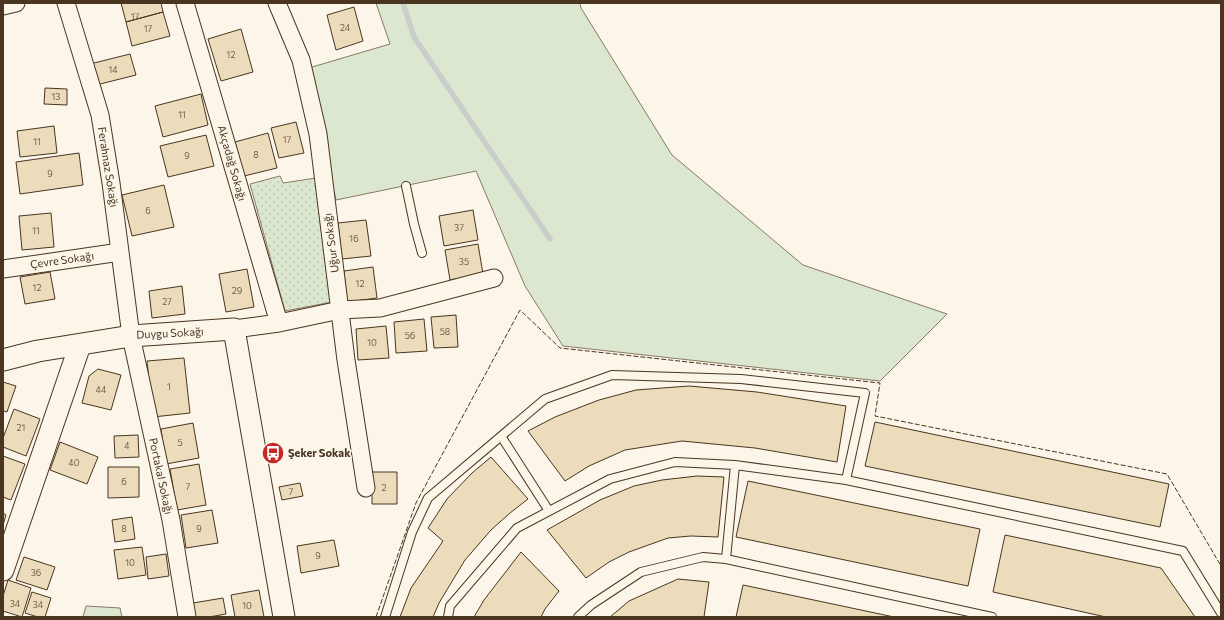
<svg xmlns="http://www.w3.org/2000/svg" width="1224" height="620" font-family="Commissioner,sans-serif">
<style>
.grass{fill:#dce7d0;stroke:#887966}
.garden{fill:url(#garden-dots);stroke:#887966}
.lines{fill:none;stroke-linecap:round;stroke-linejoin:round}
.stream{stroke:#c9cecd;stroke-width:5.5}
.building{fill:#ecdcbc;stroke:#4a3520}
.service-casing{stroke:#4a3520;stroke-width:10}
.minor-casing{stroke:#4a3520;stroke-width:19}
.tertiary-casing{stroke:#4a3520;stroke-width:23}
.service{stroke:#fbf6e9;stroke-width:8}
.minor{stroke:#fbf6e9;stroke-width:17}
.tertiary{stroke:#fbf6e9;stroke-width:21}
.fence{stroke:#4a3520;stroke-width:1;stroke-dasharray:5 2;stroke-linecap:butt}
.labels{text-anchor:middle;stroke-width:3;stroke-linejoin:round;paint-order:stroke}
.number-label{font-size:9px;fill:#725f47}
.street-label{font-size:11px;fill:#4a3520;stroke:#fbf6e9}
.poi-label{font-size:11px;font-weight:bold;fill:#4a3520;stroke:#fbf6e9;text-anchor:start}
</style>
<defs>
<pattern id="garden-dots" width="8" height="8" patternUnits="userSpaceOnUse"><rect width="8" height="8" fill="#dce7d0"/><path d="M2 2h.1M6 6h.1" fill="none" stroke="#bec7b2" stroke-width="1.8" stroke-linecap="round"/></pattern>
</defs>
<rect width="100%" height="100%" fill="#fbf6e9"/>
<path class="grass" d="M376,3h204l1,5 91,147 131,110 144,49 -67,67 -317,-35 -38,-60 -49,-115 -140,29 -14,-58 -20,-72 88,-26z
M86,606l34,2 2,9h-39z"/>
<path class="garden" d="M280,176l3,7 33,-5 16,124 -47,9 -35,-127z"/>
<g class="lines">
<path class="stream" d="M403,3l11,34 136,202"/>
</g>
<path class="building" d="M121,3h40l2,9 -37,10z
M354,7l9,34 -27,9 -9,-35z
M163,12l7,24 -38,10 -6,-24z
M241,29l12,43 -32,9 -13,-42z
M130,54l6,21 -40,10 -6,-21z
M45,88l22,1v16l-23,-1z
M201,94l7,31 -45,12 -8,-31z
M296,122l8,31 -25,5 -8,-30z
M54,126l3,27 -37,4 -3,-26z
M268,133l9,35 -33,8 -9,-34z
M206,135l8,31 -46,11 -8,-31z
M79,153l4,32 -63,9 -4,-32z
M164,185l10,42 -42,9 -10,-41z
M473,210l5,30 -34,6 -5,-30z
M51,213l3,34 -32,3 -3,-34z
M366,220l5,36 -29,3 -4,-36z
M478,244l5,30 -33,6 -5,-30z
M373,267l4,31 -30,4 -3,-31z
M247,269l7,38 -28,5 -7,-38z
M50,272l5,27 -30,5 -5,-27z
M182,286l3,28 -33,4 -3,-27z
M456,315l2,32 -24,1 -3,-31z
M424,319l3,32 -31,2 -2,-31z
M386,326l3,32 -31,2 -2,-31z
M184,358l6,55 -37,4 -6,-56z
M98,369l23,6 -10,35 -29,-7 7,-27z
M3,382l13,4 -9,26 -4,-1z
M689,386l68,6 89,14 -9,56 -82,-14 -73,-7 -57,9 -36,16 -24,15 -37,-50 27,-14 44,-17 37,-10z
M14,409l26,10 -14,37 -23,-9v-9z
M875,422l294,62 -9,43 -295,-61z
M193,423l6,35 -33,6 -5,-35z
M138,435l1,22 -24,1 -1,-22z
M60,442l38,15 -11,27 -37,-14z
M3,456l22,8 -14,36 -8,-3z
M491,457l37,42 -18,14 -19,17 -26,30 -26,43 -6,14h-33l11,-29 32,-47 -15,-13 19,-29 25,-26z
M199,464l7,41 -29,5 -7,-41z
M108,467h31v30l-31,1z
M372,472h25v32h-25z
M697,476l27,1 -6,60 -27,-1 -23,2 -39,14 -20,10 -23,16 -39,-48 53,-30 34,-14 28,-6z
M748,481l232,48 -12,57 -232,-49z
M300,483l3,13 -21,4 -3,-13z
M212,510l6,33 -32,5 -5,-33z
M3,513l3,2 -3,10z
M132,517l3,22 -20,3 -3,-22z
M1005,535l156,33 34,49h-89l-113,-25z
M334,540l5,26 -38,7 -4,-27z
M142,547l4,28 -28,4 -4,-29z
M521,552l38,39 -14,18 -4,8h-67l10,-17z
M166,554l3,22 -21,3 -2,-22z
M24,557l31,10 -8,23 -31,-10z
M678,579l31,3 -5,35h-94l19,-16z
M8,580l23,8 -9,29 -19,-6v-15z
M743,585l151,32h-158z
M259,590l5,27h-29l-4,-22z
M32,592l19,6 -6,19h-7l-13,-4z
M223,598l3,16 -17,3h-14l-2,-14z"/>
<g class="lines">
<g class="service-casing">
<path id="service" d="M406,186l8,38 8,29
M501,436l48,75
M726,559l9,-94
M385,617l27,-85 16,-34 117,-99 67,-24 129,4 124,14 -19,87
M448,617l2,-11 67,-78 93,-49 65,-17 60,3 111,15 337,71 38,62
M578,617l13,-12 50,-33 62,-15 23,2 266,58"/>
</g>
<g class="minor-casing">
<path id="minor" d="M66,3l34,112 11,68 20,153 40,184 16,97
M185,3l94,320
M277,3l24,57 17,74 28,226 20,128
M3,6l13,-3
M3,269l117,-17
M234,329l45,-6 61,-13 40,-2 114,-30"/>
</g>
<g class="tertiary-casing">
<path id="tertiary" d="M3,360l35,-9 93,-15 103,-7 50,288
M3,570l77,-225"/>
</g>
<use href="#service" class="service"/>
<use href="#minor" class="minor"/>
<use href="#tertiary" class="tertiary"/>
<path class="fence" d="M376,617l40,-114 104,-193 40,38 320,35 -5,33 292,58 54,92"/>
</g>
<defs>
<g id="bus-disc" transform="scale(1.15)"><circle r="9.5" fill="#c62828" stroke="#fbf6e9"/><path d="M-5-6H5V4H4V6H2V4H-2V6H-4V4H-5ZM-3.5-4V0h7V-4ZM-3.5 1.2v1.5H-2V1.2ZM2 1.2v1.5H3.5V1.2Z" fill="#fff"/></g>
</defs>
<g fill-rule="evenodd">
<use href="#bus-disc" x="273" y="453"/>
</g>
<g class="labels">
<g class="number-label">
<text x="135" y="20">17</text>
<text x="345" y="31">24</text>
<text x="148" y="32">17</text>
<text x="231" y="58">12</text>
<text x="113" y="73">14</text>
<text x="56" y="100">13</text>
<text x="182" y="118">11</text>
<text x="287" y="143">17</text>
<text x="37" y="145">11</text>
<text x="256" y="158">8</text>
<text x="187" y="159">9</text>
<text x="50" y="177">9</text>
<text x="148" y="214">6</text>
<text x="459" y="231">37</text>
<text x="36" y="234">11</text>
<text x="354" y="242">16</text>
<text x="464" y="265">35</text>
<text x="360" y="287">12</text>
<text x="37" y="291">12</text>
<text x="237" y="294">29</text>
<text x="167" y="305">27</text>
<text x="445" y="335">58</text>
<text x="410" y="339">56</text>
<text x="372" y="346">10</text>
<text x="169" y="390">1</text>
<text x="101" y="393">44</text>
<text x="21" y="431">21</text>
<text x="180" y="446">5</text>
<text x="127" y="449">4</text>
<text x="74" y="466">40</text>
<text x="124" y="485">6</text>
<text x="188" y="490">7</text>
<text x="384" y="491">2</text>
<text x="291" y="495">7</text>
<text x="124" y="532">8</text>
<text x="199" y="532">9</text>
<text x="318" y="559">9</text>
<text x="130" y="566">10</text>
<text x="36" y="576">36</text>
<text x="15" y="607">34</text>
<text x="38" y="608">34</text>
<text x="247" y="609">10</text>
</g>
<g class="street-label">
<text transform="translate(232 163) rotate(74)" y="4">Akçadağ Sokağı</text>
<text transform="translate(108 167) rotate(81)" y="4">Ferahnaz Sokağı</text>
<text transform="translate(331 243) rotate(-97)" y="4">Uğur Sokağı</text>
<text transform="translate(62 260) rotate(-8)" y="4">Çevre Sokağı</text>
<text transform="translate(170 333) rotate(-3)" y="4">Duygu Sokağı</text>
<text transform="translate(161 476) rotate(78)" y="4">Portakal Sokağı</text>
</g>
<g class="poi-label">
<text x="288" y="457">Şeker Sokak</text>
</g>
</g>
<rect width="1224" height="620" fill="none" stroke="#4a3520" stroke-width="8"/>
</svg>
